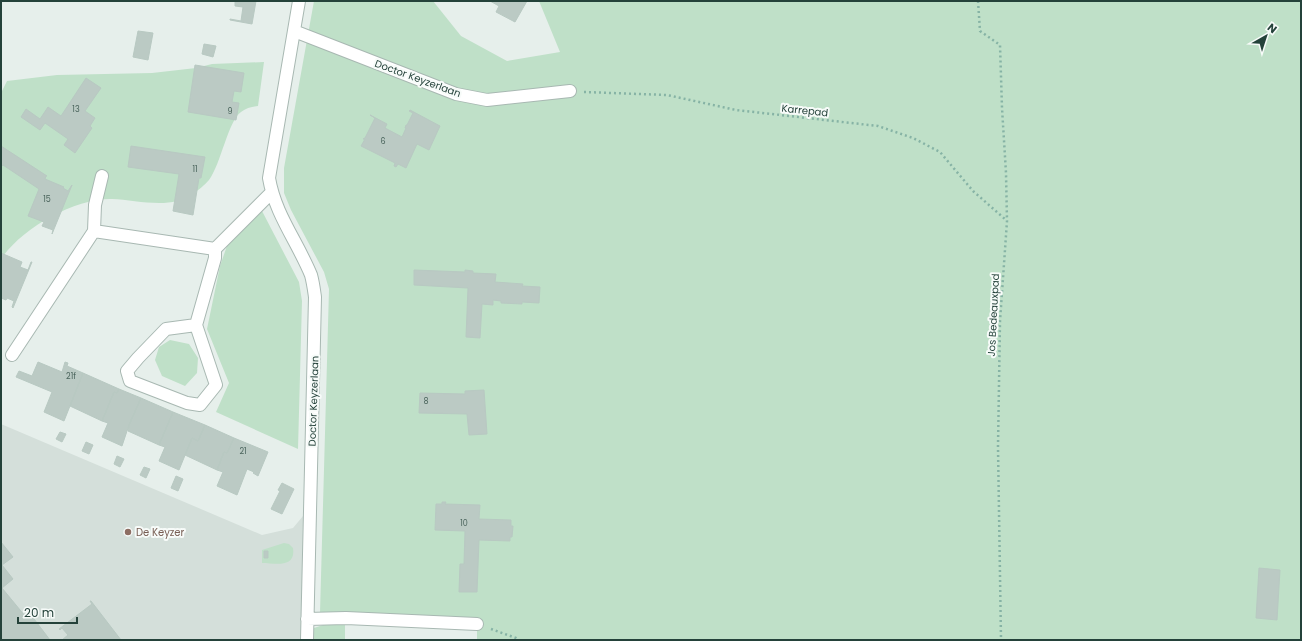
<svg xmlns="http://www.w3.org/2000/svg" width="1302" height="641" font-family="Poppins,sans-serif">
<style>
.built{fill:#d4dfda}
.green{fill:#bfe0c8}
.building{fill:#bbcac4;stroke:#b8c9c2}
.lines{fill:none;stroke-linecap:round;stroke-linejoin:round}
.minor-casing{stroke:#a8b8b2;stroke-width:14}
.path{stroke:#86b3a5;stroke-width:2.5;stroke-dasharray:2 3;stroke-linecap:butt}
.minor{stroke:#fff;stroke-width:12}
.education-dot{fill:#8d6e63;stroke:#f7fbf9;stroke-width:1.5}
.labels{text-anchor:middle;stroke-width:4;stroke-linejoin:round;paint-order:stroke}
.number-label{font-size:8px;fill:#4a645c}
.street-label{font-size:10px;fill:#24423a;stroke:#f7fbf9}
.education-label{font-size:10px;fill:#785e54;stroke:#f7fbf9;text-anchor:start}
</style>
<rect width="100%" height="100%" fill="#e6efeb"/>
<path class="built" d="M1,424l261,111 31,-7 10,-12 -2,124h-300z"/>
<path class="green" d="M314,1h119l28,35 46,25 53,-9 -21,-51h762v639h-824v-21l-157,-6 9,-324 -5,-17 -33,-62 -7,-17v-25z
M264,62l-6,44c-6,1 -12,2 -17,6 -13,9 -20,52 -32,68 -4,5 -11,10 -16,14 -22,16 -56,6 -81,5 -37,-1 -90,29 -111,60v-166l6,-12 50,-6 95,-2 44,-5 16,-4z
M262,211l37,71 3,19 -4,148 -82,-37 13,-29 -22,-54 13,-63 8,-23 27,-27z
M170,340l19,4 9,14 -1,15 -12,13 -23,-10 -7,-16 4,-13z
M284,543l5,1 4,4c3,21 -18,15 -31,15v-13z
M345,623v17h-32l1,-12 12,-4z"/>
<path class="building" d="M235,1h21l-4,23 -22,-4v-1l11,2 2,-14 -8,-1z
M490,1h37l-12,21 -19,-10 3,-6z
M138,31l15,2 -5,27 -15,-3z
M204,44l12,2 -3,11 -11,-3z
M195,65l49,8 -3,19 -7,-1 -2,11 7,1 -3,17 -48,-8z
M86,78l15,10 -16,23 10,7 -5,8 2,2 -17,25 -11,-8 4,-6 -23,-16 -5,7 -19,-13 5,-8 14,10 8,-12 13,9z
M410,110l30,16 -11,24 -12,-6 -11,24 -8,-4 -2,3 -2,-1 1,-3 -34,-17 4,-7h-2l2,-1 10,-20 -5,-3 17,9 -2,4 17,9 4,-9h-1l1,-3h1l6,-12 -4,-2z
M1,146l46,30h-1l-1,3 19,8 -1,1 5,3 4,-6 -20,49 1,-4 -11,-4 2,-4 -16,-6 11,-27 -36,-24 -2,2z
M131,146l74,11 -4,21h-2l-6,37 -20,-4 6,-37 -51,-7z
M1,253l21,9 -2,5 8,3 3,-8h1l-19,46 -1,-1 2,-6 -7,-3 -1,2 -5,-2z
M414,270l51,2v-2l8,1v2l23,1 -1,8 28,2 -1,2 18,1 -1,16 -17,-1v2l-21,-1v-2l-8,-1v5l-11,-1 -2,34 -14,-1 2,-49 -54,-3z
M38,362l24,10 3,-10 3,1 -1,3 16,7 -19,48 -20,-9 8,-20 -36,-15 3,-6 13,5z
M83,373l36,16 -2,4 -3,-1 -12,29 -32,-15z
M119,389l22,9 -12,27 -7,21 -20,-9 6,-14 -6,-2 12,-29 3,1z
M484,390l3,44 -18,1 -2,-21 -48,-1 1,-20 45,1v-3z
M141,398l32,14 -14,33 -31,-14 1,-6z
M173,412l32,13 -7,16 -6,-3 -13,32 -20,-9 6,-14 -6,-2z
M205,425l29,13 -7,15 -3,-1 -7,18 -32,-15 7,-17 6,3z
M60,432l6,2 -4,8 -6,-3z
M234,438l34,14 -10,24 -5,-3 1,-1 -7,-3 -10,26 -20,-9 6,-14 -6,-2 7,-18 3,1z
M86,442l7,3 -4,9 -7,-3z
M117,456l7,3 -4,8 -6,-3z
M144,467l6,2 -4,9 -6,-3z
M176,476l7,3 -5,12 -7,-3z
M282,483l12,6 -12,25 -11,-5 9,-18 -2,-1z
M442,502h4l-1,2 35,1 -1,14 32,1v6h2l-1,11h-2v4l-31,-1 -2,52h-18l1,-28h4l1,-33 -30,-1 1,-26h6z
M1,542l12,15 -11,8 11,14 -11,9 23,28 6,-5 2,2 -2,2 19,25h-49z
M264,551h4v7h-4z
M1259,568l21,2 -3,50 -21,-2z
M90,601h1l30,39h-59l6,-5 -6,-7 -2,2 -1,-1 33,-25z"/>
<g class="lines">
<g class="minor-casing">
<path id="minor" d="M299,1l-30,177c6,36 28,63 42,97 2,7 3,15 4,22l-8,343
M294,31l162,63 31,6 83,-9
M94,231l1,-26 7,-29
M196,325l20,60 -16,20 -13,-2 -57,-22 -3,-10 11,-13 28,-29z
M196,325l19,-67v-9l56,-56
M12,355l82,-124 121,18
M307,619l39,-1 131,6"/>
</g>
<path class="path" d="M978,1l2,30 20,14 2,63 4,65 1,48 -7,100 -2,126 3,193
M584,92l83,3 69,15 142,16 35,12 27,14 33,39 33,29
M491,629l25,9 3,2"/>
<use href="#minor" class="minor"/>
</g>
<circle class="education-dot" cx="128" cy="532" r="4"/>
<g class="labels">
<g class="number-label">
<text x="76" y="112">13</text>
<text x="230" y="114">9</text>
<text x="383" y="144">6</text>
<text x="195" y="172">11</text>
<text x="47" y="202">15</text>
<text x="71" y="379">21f</text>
<text x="426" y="404">8</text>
<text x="243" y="454">21</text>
<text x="464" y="526">10</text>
</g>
<g class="street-label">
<text transform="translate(418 78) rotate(20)" y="4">Doctor Keyzerlaan</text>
<text transform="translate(805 110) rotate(6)" y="4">Karrepad</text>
<text transform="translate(993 315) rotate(-87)" y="4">Jos Bedeauxpad</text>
<text transform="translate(313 401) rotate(-88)" y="4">Doctor Keyzerlaan</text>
</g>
<g class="education-label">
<text x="136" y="536">De Keyzer</text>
</g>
</g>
<rect width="1302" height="641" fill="none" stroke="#24423a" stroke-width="4"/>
<g transform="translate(1266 36) rotate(39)" stroke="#f7fbf9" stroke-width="3" paint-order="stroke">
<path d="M0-3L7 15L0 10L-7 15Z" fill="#24423a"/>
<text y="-6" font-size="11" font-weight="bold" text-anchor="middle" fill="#24423a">N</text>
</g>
<path d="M18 617v6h59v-6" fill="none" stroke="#24423a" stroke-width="2"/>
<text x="24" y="617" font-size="12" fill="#24423a" stroke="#f7fbf9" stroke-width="3" paint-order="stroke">20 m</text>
</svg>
